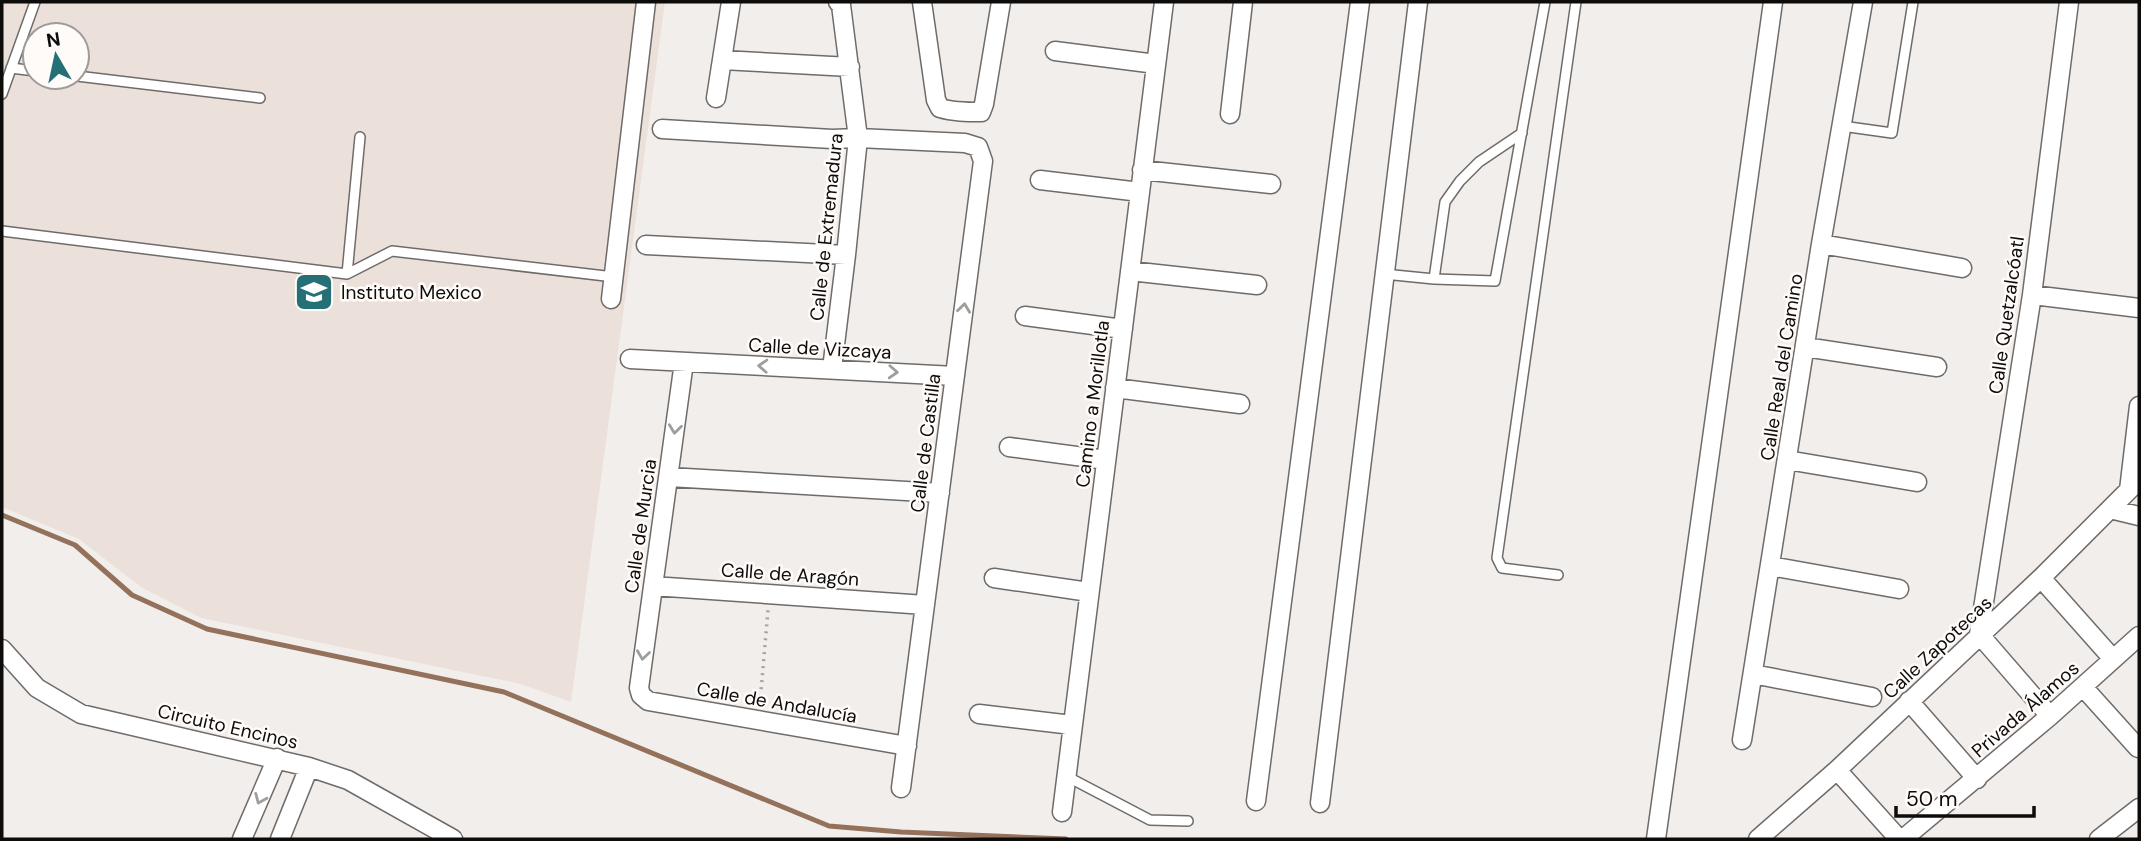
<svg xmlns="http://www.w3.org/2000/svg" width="2141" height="841" font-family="'DM Sans',sans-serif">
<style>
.built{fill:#ebe1da;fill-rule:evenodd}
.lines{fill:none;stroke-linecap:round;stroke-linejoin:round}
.stream{stroke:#93715b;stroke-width:5}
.lane-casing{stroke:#6f6b69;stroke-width:12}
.street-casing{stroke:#6f6b69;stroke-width:21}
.path{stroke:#a6a3a1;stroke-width:3.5;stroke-dasharray:2 5;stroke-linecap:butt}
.lane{stroke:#fff;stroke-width:9}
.street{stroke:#fff;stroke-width:18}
.oneway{stroke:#9e9e9d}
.labels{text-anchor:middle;stroke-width:5;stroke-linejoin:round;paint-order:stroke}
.street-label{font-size:19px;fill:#0d0c0b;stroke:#fffbf9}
.poi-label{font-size:19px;fill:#0d0c0b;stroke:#fffbf9;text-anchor:start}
</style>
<rect width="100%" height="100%" fill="#f2eeec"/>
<path class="built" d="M2,2h663l-94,700 -50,-18 -320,-66 -60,-31 -62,-48 -77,-32zM35,35h42v42h-42z"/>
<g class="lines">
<path class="stream" d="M2,515l73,30 57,50 75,34 297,63 325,134 72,6 165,7"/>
<g class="lane-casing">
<path id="lane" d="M11,68l24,3
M77,76l183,22
M2,94l33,-92
M1842,126l50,7 21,-131
M1522,133l-43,29 -19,19 -15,21 -11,77 61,2 50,-279
M2,231l345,43 45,-23 222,26
M347,274l13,-137
M1384,274l50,5
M1558,575l-56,-7 -5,-10 79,-556
M1066,776l84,44 38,1"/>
</g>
<g class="street-casing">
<path id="street" d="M922,2l14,98 4,8c13,4 27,4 41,4l3,-8 17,-102
M1055,51l101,13
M722,60l128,7
M716,98l15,-96
M1230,114l13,-112
M662,129l170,10 26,-1 107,5 13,4 5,14 -82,627
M1142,170l129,14
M1040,180l100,12
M1821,244l141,24
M646,245l200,10
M1130,271l127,14
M2032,295l107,13
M611,299l35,-297
M1025,316l98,13
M1805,347l132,20
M630,359l325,17
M684,362l-45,326 2,7 7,6 259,45
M832,369l14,-114 12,-117 -17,-133 -3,-3
M1115,388l125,16
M1009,447l97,13
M1787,460l130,22
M669,477l271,16
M2129,490l10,-84
M2110,509l29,7
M1770,566l129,23
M994,578l95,14
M2041,578l72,81
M653,586l272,19
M2,649l35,39 44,26 228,53 39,13 105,59
M1753,674l119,23
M2083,687l55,61
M1909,701l68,78
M979,714l93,11
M2050,716l-71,-82 53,-339 37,-293
M1742,740l79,-496 42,-242
M1837,770l62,69
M1256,801l104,-799
M1320,803l98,-801
M1062,812l102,-810
M242,839l35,-81
M280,839l29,-72
M1656,839l117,-837
M1758,839l79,-69 204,-192 98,-98
M1903,839l147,-123 89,-80
M2099,839l40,-31"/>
</g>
<path class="path" d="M760,703l8,-93"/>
<use href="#lane" class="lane"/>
<use href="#street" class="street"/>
</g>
<defs><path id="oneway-chevron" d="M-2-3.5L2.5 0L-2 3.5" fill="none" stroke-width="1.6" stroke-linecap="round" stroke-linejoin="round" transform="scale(1.75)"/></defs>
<g class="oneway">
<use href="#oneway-chevron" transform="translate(964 308) rotate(-83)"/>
<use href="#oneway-chevron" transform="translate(763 366) rotate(-177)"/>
<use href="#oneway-chevron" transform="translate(893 372) rotate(3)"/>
<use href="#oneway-chevron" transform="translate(675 429) rotate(97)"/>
<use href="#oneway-chevron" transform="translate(643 655) rotate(98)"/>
<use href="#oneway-chevron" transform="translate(260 799) rotate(113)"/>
</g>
<defs>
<g id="school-square" transform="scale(2.0125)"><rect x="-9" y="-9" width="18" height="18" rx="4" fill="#256f76" stroke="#fffbf9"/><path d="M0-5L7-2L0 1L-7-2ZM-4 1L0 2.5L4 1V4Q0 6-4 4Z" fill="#fff"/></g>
</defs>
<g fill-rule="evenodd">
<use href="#school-square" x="314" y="292"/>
</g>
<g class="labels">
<g class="street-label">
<text transform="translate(826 227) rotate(-84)" y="7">Calle de Extremadura</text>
<text transform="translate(2006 315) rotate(-82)" y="7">Calle Quetzalcóatl</text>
<text transform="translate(820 348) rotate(3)" y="7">Calle de Vizcaya</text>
<text transform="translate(1781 367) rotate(-81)" y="7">Calle Real del Camino</text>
<text transform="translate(1092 404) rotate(-83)" y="7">Camino a Morillotla</text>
<text transform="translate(925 443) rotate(-83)" y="7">Calle de Castilla</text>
<text transform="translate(640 526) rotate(-82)" y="7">Calle de Murcia</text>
<text transform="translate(790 574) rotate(4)" y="7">Calle de Aragón</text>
<text transform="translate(1937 647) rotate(-43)" y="7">Calle Zapotecas</text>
<text transform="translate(777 702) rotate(10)" y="7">Calle de Andalucía</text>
<text transform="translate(2025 709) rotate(-41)" y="7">Privada Álamos</text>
<text transform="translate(228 726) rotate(13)" y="7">Circuito Encinos</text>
</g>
<g class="poi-label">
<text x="341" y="299">Instituto Mexico</text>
</g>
</g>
<rect width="2141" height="841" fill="none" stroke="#0d0c0b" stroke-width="7"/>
<g transform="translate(56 56) rotate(351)"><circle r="33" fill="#fffbf9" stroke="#9e9b9a" stroke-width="2"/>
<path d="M0-5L12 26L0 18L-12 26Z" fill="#256f76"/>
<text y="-10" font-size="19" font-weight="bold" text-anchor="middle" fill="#0d0c0b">N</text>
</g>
<path d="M1896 806v10h138v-10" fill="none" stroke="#0d0c0b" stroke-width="3.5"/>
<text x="1906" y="806" font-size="21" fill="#0d0c0b" stroke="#fffbf9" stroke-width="5" paint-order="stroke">50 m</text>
</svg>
